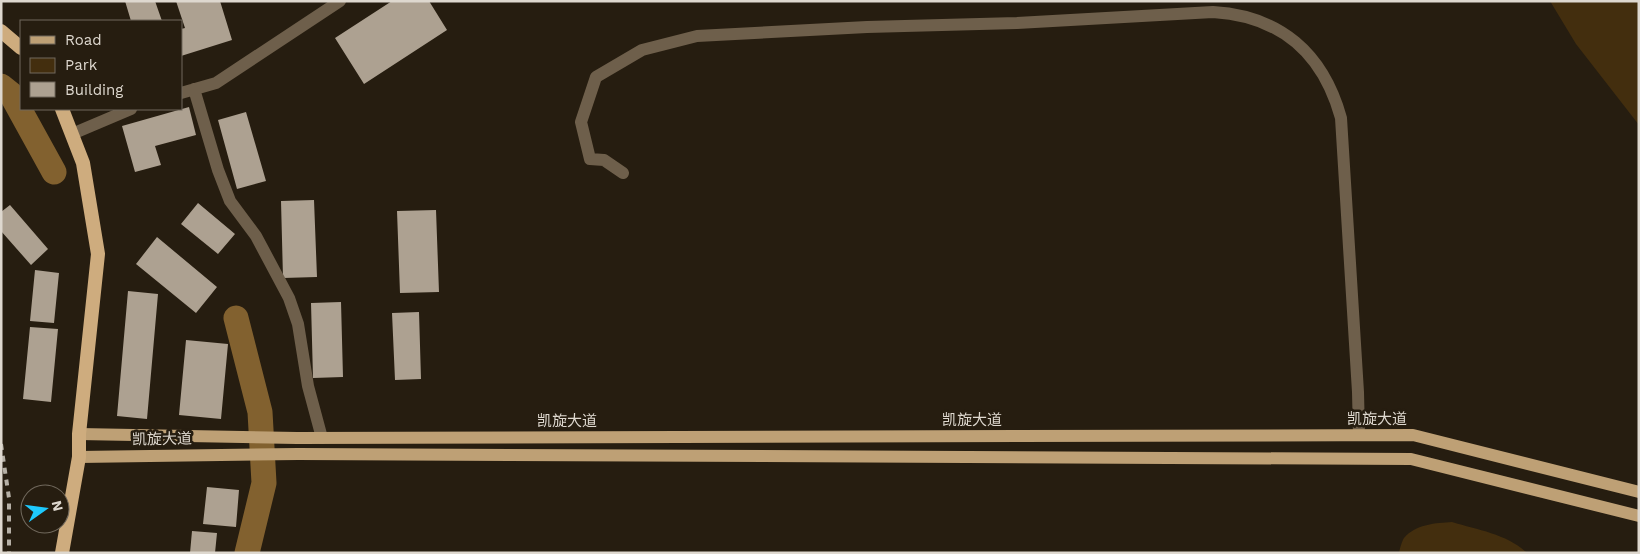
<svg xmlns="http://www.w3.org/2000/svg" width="1640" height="554" font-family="'Work Sans','Noto Sans SC',sans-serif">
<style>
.green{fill:#432e0e}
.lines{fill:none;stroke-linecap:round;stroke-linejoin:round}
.river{stroke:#82612f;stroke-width:25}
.building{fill:#ada191}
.minor{stroke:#6e5f4b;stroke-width:12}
.primary{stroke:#bea075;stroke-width:12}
.trunk{stroke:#ceac7e;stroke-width:14}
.rail{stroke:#b6b0a6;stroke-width:4;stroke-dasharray:6 6;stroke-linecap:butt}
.labels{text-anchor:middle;stroke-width:5;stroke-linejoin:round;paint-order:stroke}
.street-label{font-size:15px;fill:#ded8cf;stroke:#261d10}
</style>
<rect width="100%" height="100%" fill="#261d10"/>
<path class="green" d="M1550,1h89v124l-63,-81z
M1452,522c26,8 55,12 75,31h-128c1,-5 3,-12 5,-15 12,-14 32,-15 48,-16z"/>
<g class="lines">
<path class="river" d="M1,86l10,8 43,78
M236,318l24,94 4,71 -17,70"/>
</g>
<path class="building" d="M125,1h30l7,20h-31z
M176,1h44l12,39 -51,16v-27l4,-1z
M392,1h37l18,29 -83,54 -29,-46z
M189,107l7,28 -41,11 6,19 -26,7 -13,-46z
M246,112l20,69 -29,8 -19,-69z
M314,200l3,77 -34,1 -2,-77z
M198,203l37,31 -17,20 -37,-30z
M10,205l38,44 -17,16 -30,-34v-19z
M436,210l3,82 -39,1 -3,-82z
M157,237l60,50 -21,26 -60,-49z
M35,270l24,3 -5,50 -24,-2z
M128,291l30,3 -11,125 -30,-3z
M341,302l2,75 -30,1 -2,-75z
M419,312l2,67 -26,1 -3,-67z
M30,327l28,2 -7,73 -28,-3z
M186,340l42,4 -7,75 -42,-4z
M207,487l32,3 -3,37 -33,-3z
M192,531l25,2 -2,20h-25z"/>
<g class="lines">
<path class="minor" d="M194,89l24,81 12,31 26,35 33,62 9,26 10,62 14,52
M181,93l35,-10 124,-82
M72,134l59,-25
M623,173l-19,-13 -14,-1 -9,-37 15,-45 46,-27 55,-14 170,-9 150,-4 196,-11c67,4 110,41 128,106l17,274 1,43"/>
<path class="primary" d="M79,434l218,4 1116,-3 226,57
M79,457l219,-3 1113,5 228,57"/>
<path class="trunk" d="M1,31l20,17
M62,553l17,-96v-23l19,-180 -15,-91 -21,-54"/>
<path class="rail" d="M1,444l8,54v55"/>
</g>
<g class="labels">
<g class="street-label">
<text x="1377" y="424">凯旋大道</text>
<text x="972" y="425">凯旋大道</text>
<text x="567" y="426">凯旋大道</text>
<text transform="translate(162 439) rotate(-1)" y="5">凯旋大道</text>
</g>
</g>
<rect width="1640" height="554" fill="none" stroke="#ded8cf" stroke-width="5"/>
<rect x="20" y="20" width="162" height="90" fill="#261d10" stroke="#70685c"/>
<rect x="30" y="36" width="25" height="8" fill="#bea075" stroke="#70685c"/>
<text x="65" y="45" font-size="15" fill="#ded8cf">Road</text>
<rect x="30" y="58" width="25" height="15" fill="#432e0e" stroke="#70685c"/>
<text x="65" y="70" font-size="15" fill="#ded8cf">Park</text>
<rect x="30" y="82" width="25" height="15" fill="#ada191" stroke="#70685c"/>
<text x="65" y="95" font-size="15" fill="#ded8cf">Building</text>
<g transform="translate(45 509) rotate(76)"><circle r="24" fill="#261d10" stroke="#70685c"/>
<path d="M0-4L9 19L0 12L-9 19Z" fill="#1ec9fd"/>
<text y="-8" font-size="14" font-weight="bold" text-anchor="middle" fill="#ded8cf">N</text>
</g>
</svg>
